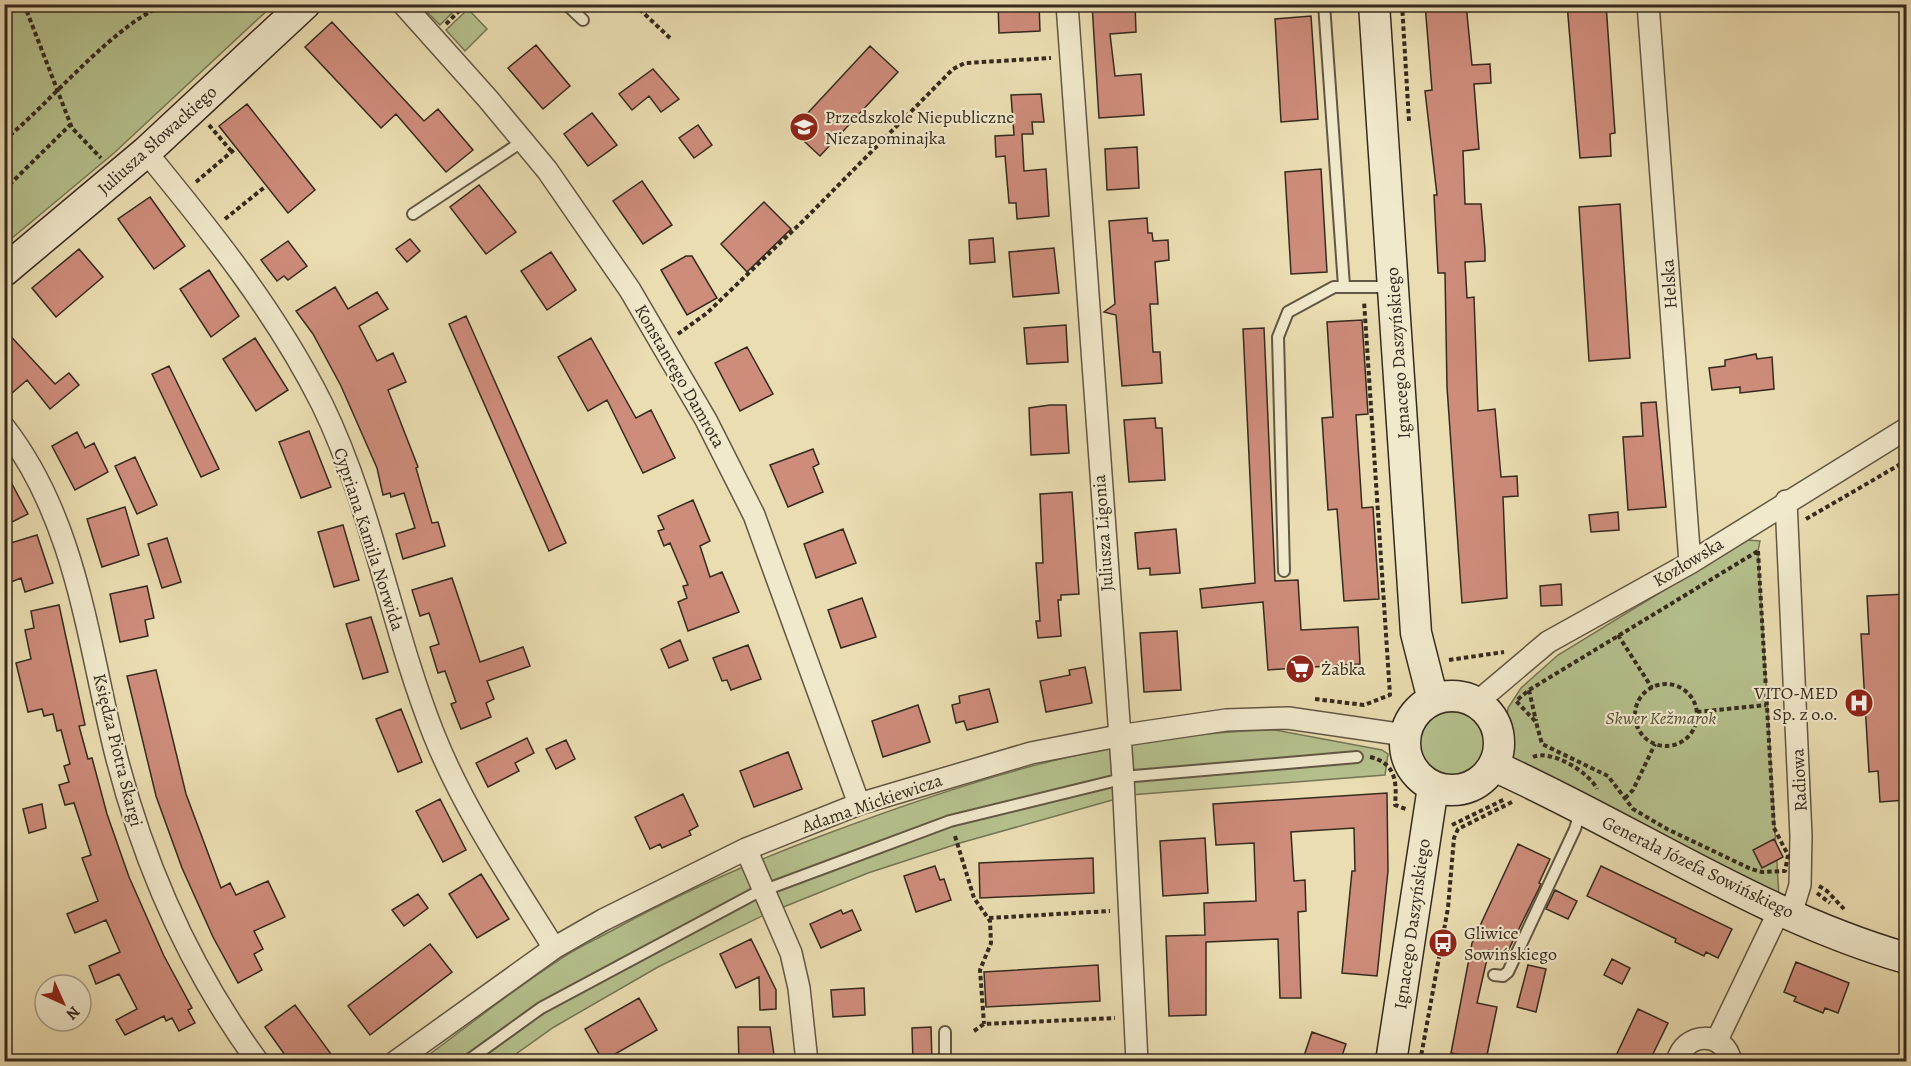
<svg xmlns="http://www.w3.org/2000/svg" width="1911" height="1066" font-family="Alegreya,serif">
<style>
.green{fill:#b5c18d;stroke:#757656;stroke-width:1.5}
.building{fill:#ce8c7b;stroke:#352a1f;stroke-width:1.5}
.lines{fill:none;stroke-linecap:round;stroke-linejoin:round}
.lane-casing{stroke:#625744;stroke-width:14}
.street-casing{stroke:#625744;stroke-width:24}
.secondary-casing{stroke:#352a1f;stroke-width:33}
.path{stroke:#352a1f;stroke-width:4;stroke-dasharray:4.5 3;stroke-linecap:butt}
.lane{stroke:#f1e9cc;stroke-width:10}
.street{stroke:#f1e9cc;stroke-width:21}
.secondary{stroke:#f1e9cc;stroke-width:30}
.labels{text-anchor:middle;stroke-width:4.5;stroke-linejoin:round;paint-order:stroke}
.poi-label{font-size:18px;fill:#352a1f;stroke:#f1e9cc;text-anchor:start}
.street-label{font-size:18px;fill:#352a1f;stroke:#f1e9cc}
.park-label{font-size:18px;font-style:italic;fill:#55503a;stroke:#f1e9cc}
</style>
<rect width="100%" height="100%" fill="#eaddb1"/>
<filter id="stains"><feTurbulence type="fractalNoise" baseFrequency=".00333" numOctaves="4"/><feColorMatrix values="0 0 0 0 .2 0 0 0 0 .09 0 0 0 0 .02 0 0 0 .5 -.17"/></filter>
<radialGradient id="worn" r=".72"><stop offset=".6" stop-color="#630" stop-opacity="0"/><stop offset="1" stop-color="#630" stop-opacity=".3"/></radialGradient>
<path class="green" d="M5,5h268l-159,148 -109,91z
M420,5c13,-1 22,5 35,5l-15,15z
M468,9l19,20 -22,22 -19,-21z
M1746,540l14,1 -2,10 21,346 -277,-138 6,-51 13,-20 37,-33z
M1419 745a33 33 0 1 1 66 0a33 33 0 1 1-66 0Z
M1275,730l107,20 6,4 -3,21 -255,20 -170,48 -92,30 -102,41 -108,53 -104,60 -48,34 -87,1c47,-34 92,-71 140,-102 17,-12 36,-20 54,-30 67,-37 136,-67 208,-94 148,-56 294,-103 454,-106z"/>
<path class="building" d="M998,4h41l1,27 -41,2z
M1092,4h43l1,28 -26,2 5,42 26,-2 3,41 -45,3z
M1425,4h41l6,61 18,-1 1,19 -17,1 5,65 -16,2 2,53h16l4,46v11l-20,1 2,36 7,-1 4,114 17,-2 6,68 16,-1 1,20 -15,1 4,101 -45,5 -15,-216 -2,-114h-7l-4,-78h3l-12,-104 7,-1z
M1567,4h39l9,129 -5,1 1,22 -31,2z
M1311,16l7,103 -37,3 -6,-103z
M332,22l92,99 14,-12 35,41 -27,22 -50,-58 -15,14 -76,-81z
M536,45l34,41 -27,23 -35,-41z
M870,46l28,26 -78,84 -28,-26z
M653,69l26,30 -18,13 -12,-16 -17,14 -13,-16z
M1041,94l3,28h-12l1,12h-11l2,37 22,-2 3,47 -32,3 -1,-16h-7l-4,-47 -9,1 -1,-21 19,-1 -3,-40z
M247,104l68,86 -27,23 -69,-87z
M592,113l25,32 -29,21 -24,-32z
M698,125l14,20 -18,13 -15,-20z
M1137,147l2,41 -32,2 -2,-41z
M1321,169l6,103 -36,2 -6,-102z
M642,181l30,44 -29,19 -30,-43z
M479,185l37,47 -30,22 -36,-47z
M150,197l35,49 -31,23 -36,-50z
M764,202l27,27 -44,43 -26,-28z
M1620,204l10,154 -41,3 -10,-154z
M1147,218l1,15h4l1,8 15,-1 1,20 -14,2 3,42h-8l3,48h7l2,31 -40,3 -6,-71 -12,-3 11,-8 -6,-83z
M993,238l2,24 -25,2 -1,-24z
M410,239l10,12 -13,11 -11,-13z
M288,241l19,25 -19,14 -4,-4 -7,5 -16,-21z
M1054,248l5,45 -46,4 -4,-45z
M79,249l24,28 -47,40 -24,-29z
M551,252l25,38 -29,20 -26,-39z
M686,256h6l25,42 -30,17 -26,-45z
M209,270l30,46 -28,21 -31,-48z
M335,287l13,22 29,-17 11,17 -29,17 18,35 16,-8 13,29 -18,8 30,77 -2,1 16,55 6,-1 7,24 -42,13 -7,-25 19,-6 -11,-35 -13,4 -1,-4 -7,2 -6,-27 -36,-82 -28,-52 -17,-23z
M466,316l100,227 -17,8 -100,-227z
M1362,320l6,94 -12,1 6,93 11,-1 6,92 -35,2 -7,-92 -9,1 -6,-92 11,-1 -6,-95z
M1066,325l2,37 -41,2 -3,-36z
M1264,328l11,253 23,-1 3,50 57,-3 2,37 -92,6 -5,-68 -61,6 -2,-19 55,-6 -12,-254z
M4,329l51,55 14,-11 10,12 -29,24 -23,-29 -15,13 -8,-8z
M255,338l33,52 -32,21 -33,-52z
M591,338l45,80 15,-8 24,48 -32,15 -36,-73 -19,11 -30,-54z
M747,347l26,47 -33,17 -25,-48z
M1756,354l1,5 15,-2 2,32 -34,4v-6l-28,3 -3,-22 16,-2v-6z
M169,366l50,103 -18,8 -49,-103z
M1656,402l10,105 -38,3 -5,-73 20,-1 -2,-33z
M1050,405h16l3,48 -38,2 -2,-47z
M1155,418l1,10h6l3,52 -36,2 -5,-62z
M309,431l22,56 -30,11 -22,-56z
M77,432l8,16 9,-5 14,29 -33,18 -23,-44z
M813,449l6,15 -6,3 10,25 -35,15 -18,-42z
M135,457l22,48 -20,9 -22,-48z
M4,469l24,45 -24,12z
M1072,492l7,102 -18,1v5h-3l3,36 -23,2 -2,-17h4l-4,-58h7l-3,-69z
M693,500l17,41 -10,5 10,31 12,-5 17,40 -51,19 -10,-29 9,-4 -4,-12 5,-1 -18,-42 -6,3 -6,-15 6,-2 -6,-13z
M125,507l14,48 -37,12 -15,-48z
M1618,512l1,18 -28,2 -2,-17z
M343,525l16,55 -25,7 -16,-55z
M843,529l13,34 -40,15 -12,-34z
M1176,529l4,44 -30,2v-7l-12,1 -3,-36z
M37,535l16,48 -28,9 -4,-14 -10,4 -7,-21v-16z
M167,538l14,44 -19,6 -14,-44z
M452,578l28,84 43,-15 7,19 -43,15 7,18 -8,4 5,14 -30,12 -10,-25 5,-2 -11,-31 -7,2 -8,-26 9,-3 -10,-31 -9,3 -8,-26z
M1561,584l1,21 -21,1 -1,-20z
M147,586l7,32 -9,2 3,16 -28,6 -10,-48z
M1906,594v206l-26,2 -2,-31 -9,1 -8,-138h8l-2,-38z
M862,598l14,39 -35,11 -13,-38z
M59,605l26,120 -6,1 9,33 4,-1 15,56 22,63 35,79 28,52 -4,2 7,13 -16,8 -7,-13 -6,3 -2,-5 -39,19 -9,-15 21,-11 -18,-35 -23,10 -7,-18 31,-14 -14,-32 -31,13 -8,-19 31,-13 -16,-43 9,-3 -17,-52 -9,2 -6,-20 10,-3 -5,-16 6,-2 -9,-34 -4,1 -4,-17 -9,2 -2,-7 -14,3 -12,-49 15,-4 -6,-29 9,-2 -3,-17z
M371,617l17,55 -25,7 -17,-55z
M1177,631l4,59 -37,2 -4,-59z
M680,640l8,20 -19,8 -8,-19z
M748,645l13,34 -30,11 -4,-10 -5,1 -9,-23z
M1085,667l7,36 -46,9 -6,-31 30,-6 -1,-5z
M156,670l30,124 35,94 9,-5 6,12 32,-14 17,36 -31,14 9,18 -9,5 8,16 -24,13 -25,-46 -31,-69 -26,-72 -29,-120z
M989,689l9,33 -31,8 -3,-9 -8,2 -4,-18 8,-2 -1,-7z
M918,705l12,37 -47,15 -11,-36z
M401,709l21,53 -24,10 -22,-53z
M527,738l7,15 -19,10 4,8 -31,16 -12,-24z
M566,740l9,19 -19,10 -10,-20z
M788,752l14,37 -48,18 -14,-36z
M1387,793l1,78 -11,105 -35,-3 10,-102h3l-1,-43 -63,4 3,49 11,-1 1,31 -8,1 3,86h-21l-2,-59 -72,3v73l-37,1 -3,-80 39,-1 -1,-32 52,-2 -2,-58 -38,2 -3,-41z
M683,794l15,32 -9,5 2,4 -29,13 -2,-4 -10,5 -15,-32z
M440,799l26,51 -23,12 -27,-51z
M42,804l4,24 -17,5 -6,-24z
M1205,838l3,55 -45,3 -3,-55z
M1774,839l9,18 -21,11 -9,-18z
M1518,844l32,15 -11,24 2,1 -36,73 -16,-7 -12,53 20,4 -11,53 -35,-7 21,-110z
M1093,858l1,35 -114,5 -1,-35z
M935,866l5,14 4,-1 7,21 -35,12 -12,-36z
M1601,866l131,63 -14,29 -12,-6 -2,4 -29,-14 1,-3 -89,-43z
M481,874l28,45 -32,19 -28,-44z
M1555,890l22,11 -9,18 -22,-10z
M418,894l10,14 -24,18 -12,-16z
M841,910l2,4 9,-4 9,20 -40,18 -11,-24z
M751,939l25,51v19l-16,1 -1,-33 -23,11 -16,-34z
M430,944l22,28 -82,63 -22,-29z
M1612,959l18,9 -8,16 -18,-9z
M1796,962l53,21 -11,30 -13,-5 -2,5 -29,-12 2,-4 -12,-5z
M1098,965l2,36 -114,6 -2,-35z
M1528,965l18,4 -10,43 -19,-5z
M864,988l1,27 -32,2 -2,-27z
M639,998l18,32 -54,31 -18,-32z
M295,1005l36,49 -10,8h-31l-25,-35z
M1638,1009l30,14 -19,39h-36z
M738,1027h32l5,35h-36z
M931,1027l1,35h-19l-1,-34z
M1312,1032l34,12 -6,18h-38z"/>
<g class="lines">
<g class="lane-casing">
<path id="lane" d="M566,4l17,16
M1324,4l20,282
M4,6l3,-2
M413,214l110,-73
M1284,571l-6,-234 10,-25 46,-25h57
M1494,975l9,1 5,-4 67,-143 6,-20
M945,1032v30
M466,1062l75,-54 213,-114 196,-73 184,-45 223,-19"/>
</g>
<g class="street-casing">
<path id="street" d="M403,4l85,95 59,71 83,120 76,130 48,95 105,289
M1067,4l56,774 14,284
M1648,4l42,559
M146,152c65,79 130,160 176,252 51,105 69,223 112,331 30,75 77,144 120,213
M4,427c74,95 84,219 113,332 28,108 75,213 141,303
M1786,501l15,335 -1,49 -9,29
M1476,703l72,-61 142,-79 216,-134
M746,849l45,104 8,35 8,74
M1717,1040l63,-131
M395,1062l159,-114 49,-28 143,-71 113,-45 172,-51 87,-17 108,-16 62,-2 117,17
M1677,1062c7,-31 48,-32 54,0"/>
</g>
<g class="secondary-casing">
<path id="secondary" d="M1374,4l42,629 17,67
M4,271l142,-119 159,-148
M1405 743a47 47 0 1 1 94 0a47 47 0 1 1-94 0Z
M1494,766c138,62 266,150 412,192
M1391,1062l42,-275"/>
</g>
<path class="path" d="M24,4l48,124 29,30
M634,4l37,35
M1402,4l7,117
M446,24l20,-20
M209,125l23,27
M4,140c42,-32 117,-125 166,-136
M196,182l40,-34
M4,190l66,-65
M225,219l41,-33
M678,334l29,-21 97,-93 149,-151 12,-6 86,-5
M1806,519l100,-58
M1758,551l16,277 14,27 -3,16 -23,1 -11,-3 -84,-40 -34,-20 -25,-33 -66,-32 -6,-22 -20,-21 13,-11z
M1618,635l34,53
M1449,660l55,-8
M1635 715a31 31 0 1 1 62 0a31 31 0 1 1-62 0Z
M1529,690l7,31
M1315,699l49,6 26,-10 -26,-394
M1697,712l69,-7
M1370,757c26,6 27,25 25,48l11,4
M1533,757c18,-8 56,15 64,32
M1625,798l8,-8 22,-46
M1452,825l53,-26
M955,836l19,62 16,23 1,22 -11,27 4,54
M1819,886l8,5 17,18
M1817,893l13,10
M989,918l121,-7
M974,1031l10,-7 131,-6
M1420,1062l28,-154 6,-70 4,-9 54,-27"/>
<use href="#lane" class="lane"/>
<use href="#street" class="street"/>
<use href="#secondary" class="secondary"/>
</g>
<defs>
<g id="school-disc" transform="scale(1.5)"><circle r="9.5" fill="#8f2418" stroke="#f1e9cc"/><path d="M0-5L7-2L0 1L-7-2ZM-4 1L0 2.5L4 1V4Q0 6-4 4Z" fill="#fff"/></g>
<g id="supermarket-disc" transform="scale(1.5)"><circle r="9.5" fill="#8f2418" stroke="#f1e9cc"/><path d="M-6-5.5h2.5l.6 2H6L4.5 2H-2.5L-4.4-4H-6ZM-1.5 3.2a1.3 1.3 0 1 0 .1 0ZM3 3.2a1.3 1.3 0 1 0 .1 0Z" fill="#fff"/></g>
<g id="hospital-disc" transform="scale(1.5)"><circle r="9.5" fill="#8f2418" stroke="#f1e9cc"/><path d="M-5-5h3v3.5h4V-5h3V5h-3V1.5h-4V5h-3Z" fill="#fff"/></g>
<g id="bus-disc" transform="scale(1.5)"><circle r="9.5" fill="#8f2418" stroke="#f1e9cc"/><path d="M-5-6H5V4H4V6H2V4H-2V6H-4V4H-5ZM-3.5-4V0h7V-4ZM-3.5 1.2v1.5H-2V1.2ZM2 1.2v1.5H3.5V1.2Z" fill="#fff"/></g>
</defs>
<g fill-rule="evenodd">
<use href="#school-disc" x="804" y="127"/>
<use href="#supermarket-disc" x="1300" y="669"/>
<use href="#hospital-disc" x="1859" y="703"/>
<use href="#bus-disc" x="1443" y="943"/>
</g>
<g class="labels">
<g class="poi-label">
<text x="825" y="123">Przedszkole Niepubliczne<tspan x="825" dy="21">Niezapominajka</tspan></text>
<text x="1321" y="675">Żabka</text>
<text x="1838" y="699" text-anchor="end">VITO-MED<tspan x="1838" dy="21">Sp. z o.o.</tspan></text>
<text x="1464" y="939">Gliwice<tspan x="1464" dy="21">Sowińskiego</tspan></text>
</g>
<g class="street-label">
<text transform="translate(157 140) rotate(-42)" y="6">Juliusza Słowackiego</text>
<text transform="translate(1669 284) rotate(-94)" y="6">Helska</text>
<text transform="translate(1398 353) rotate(-94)" y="6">Ignacego Daszyńskiego</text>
<text transform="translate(680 376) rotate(60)" y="6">Konstantego Damrota</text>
<text transform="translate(1103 533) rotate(-94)" y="6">Juliusza Ligonia</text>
<text transform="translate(369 539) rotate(72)" y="6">Cypriana Kamila Norwida</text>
<text transform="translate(1688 562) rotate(-31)" y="6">Kozłowska</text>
<text transform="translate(118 750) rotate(76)" y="6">Księdza Piotra Skargi</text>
<text transform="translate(1799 780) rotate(-93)" y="6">Radiowa</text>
<text transform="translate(872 803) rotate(-19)" y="6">Adama Mickiewicza</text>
<text transform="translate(1698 867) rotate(26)" y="6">Generała Józefa Sowińskiego</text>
<text transform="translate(1412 924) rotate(-82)" y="6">Ignacego Daszyńskiego</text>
</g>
<g class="park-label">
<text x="1661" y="724">Skwer Kežmarok</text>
</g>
</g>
<rect width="1911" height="1066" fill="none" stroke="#eaddb1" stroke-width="24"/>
<rect x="6" y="6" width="1899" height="1054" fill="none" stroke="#352a1f" stroke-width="3"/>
<rect x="12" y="12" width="1887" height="1042" fill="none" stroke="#352a1f" stroke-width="1.5"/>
<g transform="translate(63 1003) rotate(135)"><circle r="28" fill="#f1e9cc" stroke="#a69d87" stroke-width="1.5"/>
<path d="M0-4.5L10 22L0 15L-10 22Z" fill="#8f2418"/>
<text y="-9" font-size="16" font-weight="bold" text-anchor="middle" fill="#352a1f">N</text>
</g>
<rect width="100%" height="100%" filter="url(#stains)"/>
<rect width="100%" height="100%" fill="url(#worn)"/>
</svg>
